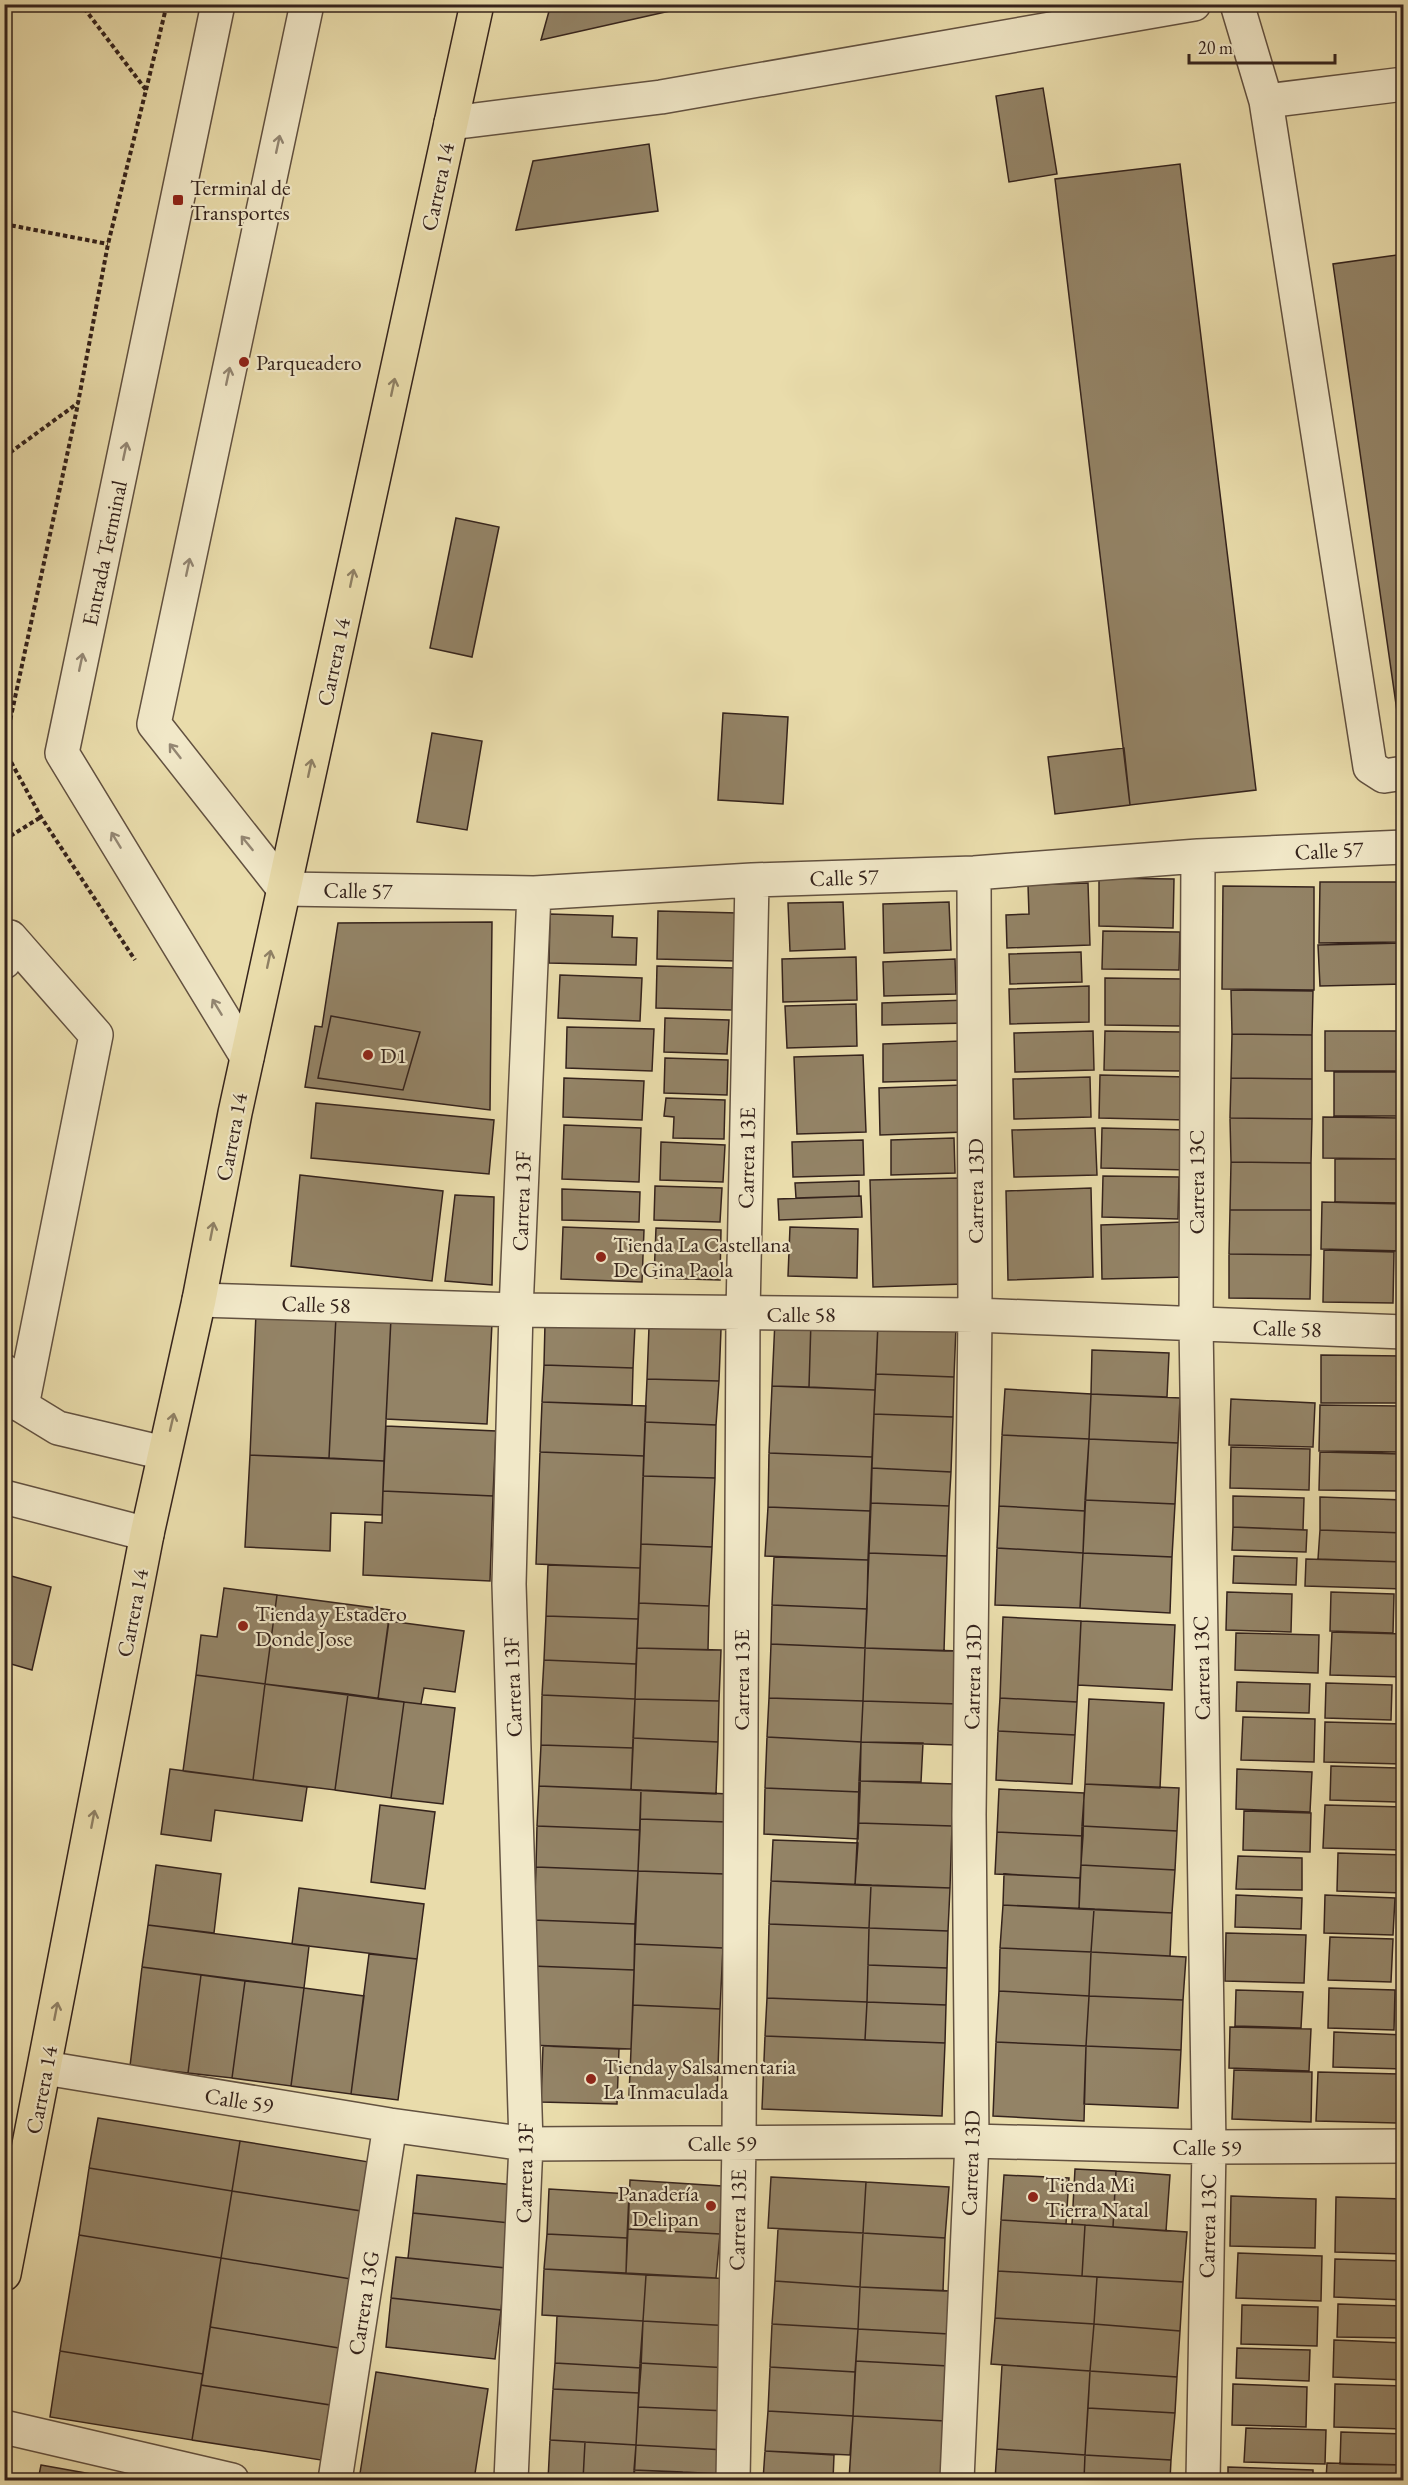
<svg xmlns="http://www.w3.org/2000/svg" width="1408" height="2485" font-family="'EB Garamond',serif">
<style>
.building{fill:#938366;stroke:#35231c;stroke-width:1.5}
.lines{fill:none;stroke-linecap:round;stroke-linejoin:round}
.minor-casing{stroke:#625140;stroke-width:36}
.major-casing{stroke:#35231c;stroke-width:36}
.path{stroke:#35231c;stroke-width:4;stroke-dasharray:4.5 3;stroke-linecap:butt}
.minor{stroke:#f1e8c8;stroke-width:33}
.major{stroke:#e9dcab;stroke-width:33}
.oneway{stroke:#938672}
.oneway2{stroke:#8f8064}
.poi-dot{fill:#8f2418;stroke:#f1e8c8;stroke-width:2}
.labels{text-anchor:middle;stroke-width:4.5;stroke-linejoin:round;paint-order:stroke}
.poi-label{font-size:22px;fill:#35231c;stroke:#f1e8c8;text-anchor:start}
.street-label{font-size:22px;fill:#35231c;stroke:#f1e8c8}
</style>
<rect width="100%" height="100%" fill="#e9dcab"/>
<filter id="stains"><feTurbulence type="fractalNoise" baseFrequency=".00333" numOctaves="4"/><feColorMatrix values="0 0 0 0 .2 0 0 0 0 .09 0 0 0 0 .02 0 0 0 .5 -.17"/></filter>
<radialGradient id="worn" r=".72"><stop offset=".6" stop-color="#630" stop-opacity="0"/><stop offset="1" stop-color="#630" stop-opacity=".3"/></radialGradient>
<path class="building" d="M551,4h150l-160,36z
M1043,88l14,86 -48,8 -13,-86z
M649,144l9,67 -142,19 17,-69z
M1180,164l76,626 -126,15 -75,-626z
M1404,254v470l-5,1 -66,-461z
M456,518l43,9 -27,130 -42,-9z
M723,713l65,4 -5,87 -65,-4z
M432,733l50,8 -15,89 -50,-8z
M1124,748l6,57 -75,9 -7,-57z
M1099,878l75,1 -1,49 -74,-2z
M1320,882h84v60l-85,1z
M1088,883l2,62 -83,3 -1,-33 23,-1 -1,-29z
M1223,886l91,1v103l-92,-1z
M843,902l2,47 -55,2 -2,-48z
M949,902l2,48 -67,3 -1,-49z
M658,911l80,2 -1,48 -80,-2z
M550,914l63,2 -1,21 25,1 -1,27 -87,-2z
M492,922l-2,188 -185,-23 10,-61 7,1 16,-104z
M1103,931l77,1 -1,38 -77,-1z
M1404,943v41l-84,2 -2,-41z
M1081,952l1,30 -72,2 -1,-30z
M856,957l1,43 -74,2 -1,-43z
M955,959l1,35 -72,2 -1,-34z
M657,966l77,2 -2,42 -76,-2z
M560,975l82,3 -2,43 -82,-3z
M1105,978l76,1 -1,47 -75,-1z
M1089,986v36l-79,2 -1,-35z
M1231,990l82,1 -1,44 -80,-1z
M967,1000l1,23 -86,2v-22z
M856,1004l1,42 -70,2 -2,-42z
M331,1016l89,16 -17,58 -85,-12z
M665,1018l64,2 -2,34 -63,-2z
M567,1027l87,2 -2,42 -86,-3z
M1093,1031l1,39 -79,2 -1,-39z
M1105,1031l77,1 -1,39 -77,-1z
M1325,1031h77l1,40h-78z
M1232,1034l80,1v44l-81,-1z
M961,1041l2,39 -80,2v-38z
M863,1055l3,77 -69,2 -3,-77z
M665,1058l63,2 -1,35 -63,-2z
M1334,1072h70v44h-70z
M1100,1075l87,2v43l-88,-2z
M1090,1077l1,40 -77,2 -1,-40z
M564,1078l80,3 -2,39 -79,-3z
M1231,1078l81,1v40l-82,-1z
M963,1085l2,47 -85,3 -1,-47z
M666,1098l59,2 -1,39 -51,-1 1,-21 -10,-1z
M316,1103l178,17 -5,54 -178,-16z
M1323,1117l78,1 -1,41 -77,-1z
M1230,1118l82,1 -1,44 -80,-1z
M564,1125l77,3 -2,54 -77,-3z
M1095,1128l2,47 -83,2 -2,-47z
M1102,1128l87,2v40l-88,-2z
M954,1138l1,35 -64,2v-35z
M863,1140l1,35 -71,2 -1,-35z
M661,1142l64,3 -2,37 -63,-2z
M1335,1159h69v44l-69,-1z
M1231,1162l80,1v47h-81z
M300,1175l143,16 -11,90 -141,-15z
M1103,1176l76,1 -1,42 -76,-2z
M960,1178l3,106 -90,3 -3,-107z
M859,1181v15l-63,2 -1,-15z
M655,1186l67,2 -2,34 -66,-2z
M1091,1188l2,89 -85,3 -2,-89z
M562,1189l78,3 -1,30 -77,-2z
M455,1195l39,2 -2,88 -47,-4z
M861,1196l1,21 -83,3 -1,-21z
M1322,1202l82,2v47l-83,-2z
M1230,1210h81v45l-82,-1z
M1184,1222l2,55 -84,2 -1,-54z
M563,1227l81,3 -2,52 -81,-3z
M790,1227l68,2 -1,49 -69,-2z
M656,1228l65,2 -1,50 -66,-2z
M1324,1250l70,2 -1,51 -70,-1z
M1229,1254l82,1 -1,44 -81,-1z
M256,1313l80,3 -7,142 -79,-3z
M336,1316l55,2 -7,143 -55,-3z
M391,1318l101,5 -5,101 -101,-5z
M775,1320l36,1 -2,66 -37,-1z
M811,1321l67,2 -3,67 -66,-3z
M545,1323l90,3 -2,42 -89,-3z
M878,1323l78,3 -2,51 -78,-3z
M649,1327l72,2 -2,52 -72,-2z
M1092,1350l77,3 -2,44 -76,-3z
M1321,1355l82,1v47h-82z
M544,1365l89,3 -1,37 -90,-3z
M876,1374l78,3 -1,40 -79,-3z
M647,1379l72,2 -3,44 -71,-3z
M772,1386l103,4 -3,67 -103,-4z
M1005,1389l86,5 -2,45 -87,-4z
M1091,1394l89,4 -2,45 -89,-4z
M1231,1399l84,4 -2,44 -84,-2z
M542,1402l104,4 -2,50 -104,-4z
M1320,1405l80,1 -1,46 -80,-1z
M874,1414l79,3 -2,55 -79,-4z
M645,1422l71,3 -1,53 -72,-2z
M386,1426l110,5 -3,65 -110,-5z
M1002,1435l87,4 -4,72 -86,-5z
M1089,1439l89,4 -3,61 -90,-4z
M1231,1447l79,2 -1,41 -79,-2z
M540,1452l104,4 -4,112 -104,-4z
M1320,1452l81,2v37l-82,-1z
M769,1453l103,4 -2,54 -102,-4z
M250,1455l134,6 -2,54 -51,-2 -1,38 -85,-4z
M872,1468l79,4 -2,34 -78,-3z
M643,1476l72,2 -3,69 -71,-3z
M383,1491l110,5 -3,85 -127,-6 2,-53 17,1z
M1233,1496l71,2 -1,32 -70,-3z
M1320,1497l84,3v33l-84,-3z
M1085,1500l90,4 -3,53 -89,-4z
M871,1503l78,3 -2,50 -78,-3z
M999,1506l86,5 -2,42 -86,-5z
M768,1507l102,4 -2,49 -103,-4z
M1233,1527l74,3 -1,22 -74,-2z
M1320,1530l84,3v29l-86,-3z
M641,1544l71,3 -3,59 -70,-3z
M997,1548l86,5 -3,55 -85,-3z
M869,1553l78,3 -3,95 -79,-3z
M1083,1553l89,4 -2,56 -90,-5z
M1234,1556l63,2 -1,27 -63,-2z
M774,1557l94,3 -1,49 -95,-4z
M1306,1559l98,3v27l-99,-3z
M548,1565l92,3 -2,51 -92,-3z
M4,1574l47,13 -19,83 -28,-8z
M224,1588l53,7 -12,89 -69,-9 5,-40 16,2z
M1227,1592l65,2 -1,38 -65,-2z
M1331,1592l63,2 -1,39 -63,-2z
M277,1595l113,15 -12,89 -113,-15z
M639,1603l70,3 -1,44 -71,-2z
M772,1605l95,4 -2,39 -94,-4z
M546,1616l92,3 -2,45 -92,-4z
M1003,1617l78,4 -4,81 -77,-4z
M389,1621l75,10 -9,61 -31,-4 -3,16 -43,-5z
M1081,1621l94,4 -3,65 -94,-5z
M1332,1632l72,2v43l-74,-2z
M1236,1633l83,2 -1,38 -83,-3z
M771,1644l94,4 -2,53 -94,-3z
M637,1648l84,2 -2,51 -84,-2z
M865,1648l95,3 -2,53 -95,-3z
M544,1660l92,4 -1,35 -93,-4z
M196,1675l69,9 -12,96 -70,-9z
M1237,1682l73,2 -1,29 -73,-2z
M1326,1683l66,2 -1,35 -66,-2z
M265,1684l83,10 -13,96 -82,-10z
M348,1694l56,8 -13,96 -56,-8z
M542,1695l93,4 -2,49 -92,-3z
M769,1698l94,3 -2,41 -94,-5z
M1000,1698l77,4 -2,33 -77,-4z
M635,1699l84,2 -1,41 -85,-4z
M1089,1699l75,4 -4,85 -75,-4z
M863,1701l95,3 -2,41 -95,-3z
M404,1702l51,6 -12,96 -52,-6z
M1243,1717l72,2 -1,43 -73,-2z
M1325,1722l78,2 -1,40 -78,-2z
M998,1731l77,4 -3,49 -76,-4z
M767,1737l94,5 -1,50 -95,-4z
M633,1738l85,4 -2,52 -85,-4z
M861,1742l62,1 -2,39 -62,-1z
M541,1745l92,3 -2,42 -92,-4z
M1331,1766l66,2v34l-67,-2z
M170,1769l137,18 -5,34 -87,-11 -4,31 -50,-7z
M1237,1769l75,3 -2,40 -74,-3z
M859,1781l96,3 -3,42 -94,-3z
M1085,1784l94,4 -2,43 -95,-5z
M539,1786l102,4 -1,40 -103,-4z
M765,1788l95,4 -2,47 -94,-5z
M999,1789l85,4 -1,43 -86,-4z
M641,1790l88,4 -2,28 -87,-3z
M380,1805l55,7 -10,77 -54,-7z
M1325,1805l79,2 -1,43 -80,-2z
M1244,1811l67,2 -1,39 -67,-2z
M640,1819l87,3 -2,52 -87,-3z
M858,1823l94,3 -2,62 -95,-3z
M537,1826l103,4 -2,41 -102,-4z
M1082,1826l95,5 -2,39 -94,-5z
M997,1832l86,4 -3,42 -85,-4z
M773,1840l85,3 -3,42 -84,-4z
M1338,1853l66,2v38l-67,-2z
M1238,1856l64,2v32l-66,-1z
M156,1865l65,9 -7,59 -66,-8z
M1081,1865l94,5 -3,43 -93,-4z
M536,1867l102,4 -3,53 -101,-4z
M638,1871l87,3 -2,74 -88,-4z
M1004,1874l76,4 -1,31 -76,-4z
M771,1881l100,4 -2,43 -100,-4z
M871,1885l79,3 -2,43 -79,-3z
M299,1888l125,16 -7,55 -125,-15z
M1236,1895l66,3 -1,31 -66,-2z
M1325,1895l70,3 -2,37 -69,-2z
M1003,1905l91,4 -3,43 -91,-4z
M1094,1909l78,4 -2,43 -79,-4z
M534,1920l101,4 -1,46 -102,-4z
M769,1924l100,4 -2,74 -100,-4z
M148,1925l161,21 -5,42 -162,-21z
M869,1928l79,3 -1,37 -79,-3z
M1226,1933l80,2 -2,48 -79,-2z
M1330,1937l63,2 -2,43 -63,-2z
M635,1944l88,4 -3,61 -87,-4z
M1000,1948l91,4 -2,44 -90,-5z
M1091,1952l95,5 -3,43 -94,-4z
M369,1954l48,5 -19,141 -47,-6z
M868,1965l79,3 -1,37 -79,-3z
M532,1966l102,4 -3,79 -102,-4z
M142,1967l59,8 -13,98 -58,-7z
M201,1975l44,6 -13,97 -44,-5z
M245,1981l59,7 -13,98 -59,-8z
M304,1988l60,8 -13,98 -60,-8z
M1329,1988l66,2 -1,40 -66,-2z
M1236,1990l67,2 -2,36 -66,-2z
M999,1991l90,5 -3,50 -90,-4z
M1089,1996l94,4 -2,50 -95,-4z
M767,1998l100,4 -2,38 -100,-4z
M867,2002l79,3 -1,38 -80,-3z
M633,2005l87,4 -3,89 -88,-3z
M1230,2027l81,2 -2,42 -80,-3z
M1334,2032l70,3v34l-71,-2z
M765,2036l180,7 -3,73 -180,-7z
M996,2042l90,4 -2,75 -91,-5z
M543,2046l76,3 -2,55 -76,-2z
M1086,2046l95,4 -3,58 -94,-4z
M1234,2070l78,2 -1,50 -79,-3z
M1318,2072l81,2 -2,49 -81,-2z
M98,2118l142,23 -8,50 -143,-23z
M240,2141l129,21 -8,49 -129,-20z
M89,2168l143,23 -11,67 -142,-23z
M1075,2169l41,2 -3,56 -41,-3z
M1116,2171l54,4 -4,56 -53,-4z
M417,2175l97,10 -4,38 -97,-10z
M1004,2175l65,3 -3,46 -65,-4z
M771,2177l95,5 -3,51 -95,-5z
M630,2180l92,6 -2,48 -92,-5z
M866,2182l83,5 -4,51 -82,-5z
M549,2189l80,5 -2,44 -80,-4z
M232,2191l129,20 -10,68 -130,-21z
M1231,2196l85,3 -1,49 -85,-2z
M1336,2197l68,2v55l-69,-2z
M413,2213l97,10 -4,45 -98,-10z
M1001,2220l84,5 -3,51 -84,-5z
M1085,2225l102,7 -4,50 -101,-6z
M628,2229l92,5 -4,44 -90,-5z
M778,2229l85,4 -3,54 -85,-6z
M863,2233l82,5 -2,53 -83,-4z
M547,2234l80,4 -1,35 -82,-4z
M79,2235l142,23 -18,116 -143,-23z
M1238,2253l84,3 -1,45 -85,-3z
M396,2257l110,11 -5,42 -110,-12z
M221,2258l130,21 -12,69 -129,-21z
M1335,2259l69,2v39l-70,-3z
M544,2269l102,6 -3,46 -101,-6z
M998,2271l99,6 -3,47 -99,-6z
M646,2275l88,4 -2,47 -89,-5z
M1097,2277l86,5 -3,49 -86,-7z
M775,2281l85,6 -2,42 -86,-5z
M860,2287l92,4 -3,43 -91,-5z
M391,2298l110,12 -6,49 -109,-12z
M1338,2304l66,2v32l-67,-1z
M1242,2305l76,2 -1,39 -76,-2z
M557,2316l86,5 -2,47 -86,-5z
M995,2318l99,6 -4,47 -99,-7z
M643,2321l89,5 -3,42 -89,-5z
M772,2324l86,5 -3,43 -85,-5z
M1094,2324l86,7 -3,46 -87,-6z
M210,2327l129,21 -9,57 -129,-20z
M858,2329l91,5 -1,32 -92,-5z
M1334,2340l70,3v37l-71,-3z
M1237,2348l73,2 -1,31 -73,-3z
M60,2351l143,23 -11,66 -142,-23z
M856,2361l92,5 -3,55 -92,-5z
M555,2363l86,5 -2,25 -86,-4z
M640,2363l89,5 -2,43 -89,-4z
M1002,2365l88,6 -5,84 -88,-6z
M770,2367l85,5 -2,44 -85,-5z
M1090,2371l87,6 -2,36 -87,-5z
M376,2372l112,17 -14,91h-115z
M1233,2384l74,3 -1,40 -74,-2z
M1335,2384l69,2v43l-70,-2z
M201,2385l129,20 -9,55 -129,-20z
M553,2389l86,4 -3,52 -86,-5z
M638,2407l89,4 -2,39 -89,-5z
M1088,2408l87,5 -4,47 -86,-5z
M768,2411l85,5 -3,39 -85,-4z
M853,2416l92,5 -4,59h-92z
M1246,2428l80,2 -1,34 -81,-2z
M1341,2432l63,2v31l-64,-1z
M550,2440l35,2 -2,38h-35z
M585,2442l51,3 -2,35h-51z
M636,2445l89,5 -2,24 -89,-4z
M997,2449l88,6 -1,25h-89z
M765,2451l69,4 -1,25h-70z
M1085,2455l86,5 -1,20h-86z
M1327,2463l77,2v15h-78z
M41,2465l84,15h-87z
M1228,2467l85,3v10h-85z
M634,2470l48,2 -1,8h-47z
M682,2472l41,2v6h-42z"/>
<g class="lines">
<g class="minor-casing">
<path id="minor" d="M218,4l-156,749 185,304
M307,4l-153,720 130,165 250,4 218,-13 222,-7 224,-17 206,-9
M1237,4l29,97 104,666 14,9 20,-3
M1266,101l138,-17
M451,123l210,-26 533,-93
M1198,856l-2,468 13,823 -6,333
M4,962l6,-25 86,98 -74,371
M199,1300l317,10 459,5 429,17
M4,1371l18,35 36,22 106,25
M4,1497l143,37
M45,2068l345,57 136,19 446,-3 237,6 195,-1
M4,2427l228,53
M335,2480l55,-355
M511,2480l15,-336 -17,-560 7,-274 18,-417
M733,2480l6,-338 4,-829 9,-433
M957,2480l15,-339 -3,-326 6,-500 -1,-442"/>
</g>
<g class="major-casing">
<path id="major" d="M4,2274l143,-740 52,-234 36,-187 242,-1109"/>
</g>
<path class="path" d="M146,90l21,-86
M4,224l104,20
M4,457l74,-54 30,-159 38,-154 -65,-86
M4,749l37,68 94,143
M4,749l74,-345
M4,840l37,-23"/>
<use href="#minor" class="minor"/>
<use href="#major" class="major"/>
</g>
<defs><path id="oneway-shaft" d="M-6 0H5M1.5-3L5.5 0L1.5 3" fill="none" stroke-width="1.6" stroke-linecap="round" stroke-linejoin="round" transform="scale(1.5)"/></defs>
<g class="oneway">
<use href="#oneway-shaft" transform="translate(278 144) rotate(-78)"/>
<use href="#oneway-shaft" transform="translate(228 376) rotate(-78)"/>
<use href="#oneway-shaft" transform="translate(125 451) rotate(-78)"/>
<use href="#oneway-shaft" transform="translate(188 567) rotate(-78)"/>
<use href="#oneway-shaft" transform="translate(81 662) rotate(-78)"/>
<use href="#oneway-shaft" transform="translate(175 751) rotate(-128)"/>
<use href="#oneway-shaft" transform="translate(116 840) rotate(-121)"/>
<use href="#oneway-shaft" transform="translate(247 843) rotate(-129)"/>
<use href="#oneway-shaft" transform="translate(217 1007) rotate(-121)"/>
</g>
<g class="oneway2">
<use href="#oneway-shaft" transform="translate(393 387) rotate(-78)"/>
<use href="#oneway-shaft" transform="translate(352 578) rotate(-78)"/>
<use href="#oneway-shaft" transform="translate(310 768) rotate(-78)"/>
<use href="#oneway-shaft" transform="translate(269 959) rotate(-78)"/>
<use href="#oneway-shaft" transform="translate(212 1231) rotate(-79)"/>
<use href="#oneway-shaft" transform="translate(172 1422) rotate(-77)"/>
<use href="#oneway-shaft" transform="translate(93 1819) rotate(-79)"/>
<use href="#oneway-shaft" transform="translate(56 2011) rotate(-79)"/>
</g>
<g class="poi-dot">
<rect x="172" y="194" width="12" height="12" rx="3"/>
<circle cx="244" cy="362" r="6"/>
<circle cx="368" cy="1055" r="6"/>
<circle cx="601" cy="1257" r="6"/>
<circle cx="243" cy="1626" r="6"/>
<circle cx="591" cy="2079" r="6"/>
<circle cx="1033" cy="2197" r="6"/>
<circle cx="711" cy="2206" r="6"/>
</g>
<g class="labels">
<g class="poi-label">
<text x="190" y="195">Terminal de<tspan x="190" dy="25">Transportes</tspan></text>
<text x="256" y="370">Parqueadero</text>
<text x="380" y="1063">D1</text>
<text x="613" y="1252">Tienda La Castellana<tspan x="613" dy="25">De Gina Paola</tspan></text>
<text x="255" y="1621">Tienda y Estadero<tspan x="255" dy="25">Donde Jose</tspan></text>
<text x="603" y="2074">Tienda y Salsamentaria<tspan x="603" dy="25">La Inmaculada</tspan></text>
<text x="1045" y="2192">Tienda Mi<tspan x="1045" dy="25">Tierra Natal</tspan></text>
<text x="699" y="2201" text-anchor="end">Panadería<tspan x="699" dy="25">Delipan</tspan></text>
</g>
<g class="street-label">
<text transform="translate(437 187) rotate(-78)" y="8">Carrera 14</text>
<text transform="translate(104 553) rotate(-78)" y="8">Entrada Terminal</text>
<text transform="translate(333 662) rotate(-78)" y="8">Carrera 14</text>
<text transform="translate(1329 850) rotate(-3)" y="8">Calle 57</text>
<text transform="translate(844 877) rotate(-2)" y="8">Calle 57</text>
<text transform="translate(358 890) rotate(1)" y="8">Calle 57</text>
<text transform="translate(231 1137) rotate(-79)" y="8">Carrera 14</text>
<text transform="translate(746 1158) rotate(-89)" y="8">Carrera 13E</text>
<text transform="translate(1196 1182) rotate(-90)" y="8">Carrera 13C</text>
<text transform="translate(975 1191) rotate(-90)" y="8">Carrera 13D</text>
<text transform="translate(521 1201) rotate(-88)" y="8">Carrera 13F</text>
<text transform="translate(316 1304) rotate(2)" y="8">Calle 58</text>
<text x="801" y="1322">Calle 58</text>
<text transform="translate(1287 1328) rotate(2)" y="8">Calle 58</text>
<text transform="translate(132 1613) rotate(-79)" y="8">Carrera 14</text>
<text transform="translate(1201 1668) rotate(-91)" y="8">Carrera 13C</text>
<text transform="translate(972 1677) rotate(-89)" y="8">Carrera 13D</text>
<text transform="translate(741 1680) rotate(-90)" y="8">Carrera 13E</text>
<text transform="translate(512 1687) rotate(-92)" y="8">Carrera 13F</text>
<text transform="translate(41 2090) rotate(-79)" y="8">Carrera 14</text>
<text transform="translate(239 2100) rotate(9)" y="8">Calle 59</text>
<text x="722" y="2151">Calle 59</text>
<text transform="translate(1207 2147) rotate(1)" y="8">Calle 59</text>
<text transform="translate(970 2163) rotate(-88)" y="8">Carrera 13D</text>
<text transform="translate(524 2173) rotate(-89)" y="8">Carrera 13F</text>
<text transform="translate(737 2220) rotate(-89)" y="8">Carrera 13E</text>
<text transform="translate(1207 2226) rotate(-89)" y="8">Carrera 13C</text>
<text transform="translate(363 2303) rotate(-81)" y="8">Carrera 13G</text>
</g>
</g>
<rect width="1408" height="2485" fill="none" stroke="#e9dcab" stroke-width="24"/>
<rect x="6" y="6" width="1396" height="2473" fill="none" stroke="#35231c" stroke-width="3"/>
<rect x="12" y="12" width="1384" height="2461" fill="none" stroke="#35231c" stroke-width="1.5"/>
<path d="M1189 54v9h146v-9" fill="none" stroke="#35231c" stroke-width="3"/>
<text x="1198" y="54" font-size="18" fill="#35231c" stroke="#f1e8c8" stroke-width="4.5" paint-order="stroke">20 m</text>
<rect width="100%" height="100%" filter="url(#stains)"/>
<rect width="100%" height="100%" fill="url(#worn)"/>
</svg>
